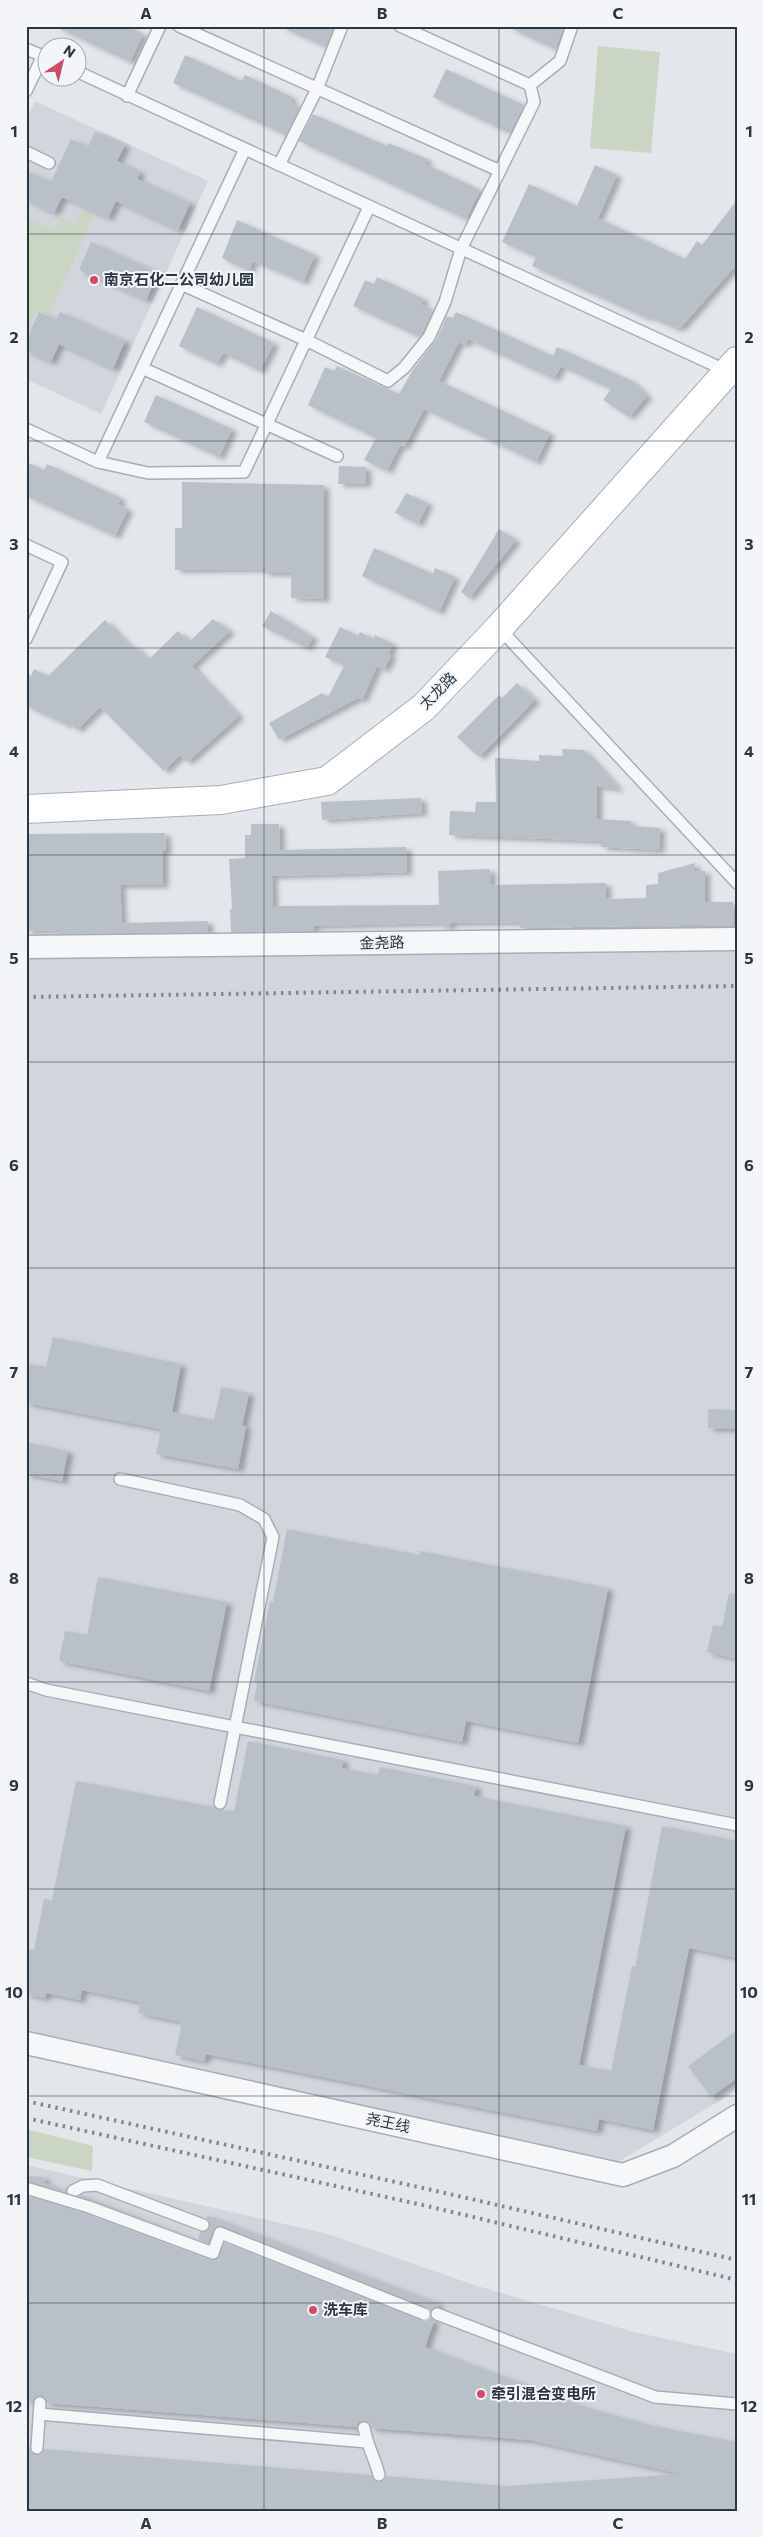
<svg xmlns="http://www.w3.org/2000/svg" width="763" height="2537" font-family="Commissioner,'Noto Sans SC',sans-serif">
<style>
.built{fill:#d1d6dd}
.green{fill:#cad5c4}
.building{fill:#bac0c8;filter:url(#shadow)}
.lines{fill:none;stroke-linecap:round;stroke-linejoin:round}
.lane-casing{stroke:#a8aeb5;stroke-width:14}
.street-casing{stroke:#a8aeb5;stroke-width:25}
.secondary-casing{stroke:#a8aeb5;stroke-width:30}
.lane{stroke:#f6f7f9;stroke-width:11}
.street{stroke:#f6f7f9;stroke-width:22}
.secondary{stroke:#fff;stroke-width:28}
.rail{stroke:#7d8894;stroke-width:4;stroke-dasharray:2.5 5;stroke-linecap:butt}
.lane-bridge-casing{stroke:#a8aeb5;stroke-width:14;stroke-linecap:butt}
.lane-bridge{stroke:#f6f7f9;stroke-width:11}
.grid{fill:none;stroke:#2b3643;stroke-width:1;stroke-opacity:0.55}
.poi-dot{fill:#cc4c6a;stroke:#f3f5f8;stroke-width:2}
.labels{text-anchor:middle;stroke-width:4;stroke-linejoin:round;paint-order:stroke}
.poi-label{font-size:15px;font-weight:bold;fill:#2b3643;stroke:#f3f5f8;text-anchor:start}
.street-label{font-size:15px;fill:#2b3643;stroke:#f3f5f8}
.neatline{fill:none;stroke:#2b3643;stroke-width:2}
.grid-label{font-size:16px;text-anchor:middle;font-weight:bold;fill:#2b3643}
</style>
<defs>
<filter id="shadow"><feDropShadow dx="5.5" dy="3" stdDeviation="2.5" flood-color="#0004"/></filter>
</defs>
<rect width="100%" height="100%" fill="#e3e7eb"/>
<path class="built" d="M35,101l173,80 -107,233 -75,-35v-258z
M737,934v1156l-122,74 -589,-124v-1085z
M26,2165l302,69 146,51 160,47 103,22v157h-711z"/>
<path class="green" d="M598,46l62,6 -9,101 -61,-5z
M82,209l12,6 -45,100 -12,-5 -11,25v-118l29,13 6,-12 14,6z
M26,2129l67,17 -1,25 -66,-14z"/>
<path class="building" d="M54,26h73l16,8 -13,28z
M279,26h55l-8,21z
M506,26h58l-9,23z
M185,55l57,26 3,-6 47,22 -2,5 10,5 -14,28 -113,-52z
M446,69l78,36 -14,28 -77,-36z
M313,114l74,32 1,-3 39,16 -2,5 55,26 -14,29 -167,-78z
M95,131l30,14 -8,16 23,11 -3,7 53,24 -12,27 -62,-29 -8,17 -46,-21 -8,16 -28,-13v-29l25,11 20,-43 17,8z
M595,165l22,10 -19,43 87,41 12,-18 5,4 35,-45v64l-56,63 -6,1 -27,-12 -1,2 -115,-52 4,-9 -34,-15 27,-58 48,22z
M237,220l78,35 -12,27 -50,-21 -4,10 -27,-13z
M91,242l67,31 -12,27 -67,-30z
M377,277l47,22 -3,5 12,6 -13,27 -67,-31 12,-26 9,4z
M197,307l77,36 -14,28 -37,-18 -6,11 -38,-18z
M39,312l17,8 4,-8 65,29 -12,28 -54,-25 -8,18 -25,-11v-10z
M456,312l97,44 4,-9 75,34 15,15 -18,21 -26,-17 8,-11 -50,-23 -7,13 -86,-40 -3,6 -6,-3 -20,39 111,52 -14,29 -112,-53 -20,38 -4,-2 -13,26 -23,-11 12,-22 -68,-33 17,-38 9,4 3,-5 62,28 13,-23 24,-31 11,-24 6,2z
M156,395l76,34 -13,28 -75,-35z
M26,462l18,8 3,-6 74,34 -3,6 10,5 -13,27 -89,-40z
M339,466l27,1v17h-28z
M182,482l142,3v114l-33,-1v-25h-29l4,-4 -91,1v-42h7z
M406,493l22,10 -10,21 -23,-11z
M499,529l17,11 -47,58 -8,-6z
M374,548l59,26 2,-6 20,9 -16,35 -77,-36z
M271,611l42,26 -6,11 -45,-22z
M213,619l17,12 -38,35 47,50 -52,46 -7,-7 -16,16 -64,-64 -23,23 -8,-7 -2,2 -41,-19v-33l5,3 3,-7 14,7 57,-56 27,28 3,-2 13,14 30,-29 11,11z
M340,627l18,9 2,-4 14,7 1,-4 18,9 -5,10 3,2 -7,14 -7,-4 -15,34 -4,-2 -79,42 -10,-17 53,-30 6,4 16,-31 -19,-9z
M517,683l18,17 -56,57 -22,-20 42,-42 3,3z
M562,749l22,1 35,39 -22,-3v33l34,2v5l29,2 -1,22 -58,-3v-6l-152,-6 1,-24 25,1 1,-10h20l-1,-44 44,3v-6l24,1z
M421,798l1,15 -100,7 -1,-18z
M251,824h28l1,26 126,-3 1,25 -135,4 1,30 166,-1 -1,-34 52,-2 1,16 115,-2v16l40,-1v-13l12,-1v-11l37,-10v8h10v31h28l1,22 -214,4v-6l-69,1 -3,6 -9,-6 -125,3v5l-83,1 -1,-23h2l-3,-50 16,-1v-23h6z
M165,833l1,18h-3v34h-43l2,38 86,-2v11l-149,2v-4l-33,1v-97z
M53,1337l128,27 -9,48 42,8 7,-33 28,6 -7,33h4l-8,43 -82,-15 5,-25 -135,-26v-40l20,4z
M708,1409l29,1v19l-29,-1z
M26,1442l42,9 -6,30 -36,-7z
M287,1529l132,26 1,-4 188,37 -30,155 -112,-22 -4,21 -208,-41 3,-18 -3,-1 16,-81 3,1z
M98,1577l129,25 -18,89 -150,-30 6,-30 22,4z
M729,1593l8,1v65l-30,-7 6,-27 9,2z
M248,1741l95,19 -1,8 36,7 2,-8 96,19 -2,10 152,30 -47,239 32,6 21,-105 3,1 27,-141 75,15v117l-48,-10 -36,182 -54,-11 -2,12 -391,-77 -2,7 -29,-6 7,-33 -44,-9 2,-11 -58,-12 -2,10 -34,-7 -1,5 -19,-4v-45l8,1 10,-51 8,1 24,-119 138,26 5,3 15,1z
M737,2030v48l-26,19 -23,-31z
M26,2176l18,1 1,6 21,7v2l-40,-11z
M82,2195l116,44 2,-7 7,-1 3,-4 -1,-6 -3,-3 1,-3 233,89 -10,7 -3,-4 -204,-81 -8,2 -7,15 -129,-47z
M26,2196l61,18 123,46 8,-2 6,-15 197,78h5l5,-4 3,4 -9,26 160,60 69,19 83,16v69h-711v-64l4,1 1,4 5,3 5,-1 3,-5 327,26 7,7 6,-1 2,-5 120,10 175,-12 -151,-34 -158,-12 -6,-7 -7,1 -2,5 -310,-24 -6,-7 -5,1 -3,4h-7z"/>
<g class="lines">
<g class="lane-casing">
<path id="lane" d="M179,26l321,145
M400,26l130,59
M26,49l22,9
M78,72l649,299
M26,91l17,-35
M127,96l33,-70
M26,152l23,11
M279,165l38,-76 25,-63
M181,284l125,56 82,41 16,-13 25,-31 16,-35 16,-53 73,-147 -4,-17 30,-24 12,-35
M142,368l195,88
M26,429l72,33 50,11 96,-1 125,-265
M98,462l147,-313
M26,545l36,17 -36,77
M499,628l238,255
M120,1479l120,26 24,14 9,18 -53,266
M26,1683l20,7 691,135
M73,2191l10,-5 14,-1 106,40
M437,2314l218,83 82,7
M39,2414l328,28
M364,2428c3,17 11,31 15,47
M37,2448l3,-45"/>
</g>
<g class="street-casing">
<path id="street" d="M26,947l711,-8
M26,2043l597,132 50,-19 64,-40"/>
</g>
<g class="secondary-casing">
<path id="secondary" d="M26,809l195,-9 106,-19 97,-74 75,-79 238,-267"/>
</g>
<use href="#lane" class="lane"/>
<use href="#street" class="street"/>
<use href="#secondary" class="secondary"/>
<path class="rail" d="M26,997l711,-11
M26,2101l406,89 305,70
M26,2118l401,88 310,74"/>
<g class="lane-bridge-casing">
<path id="lane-bridge" d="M26,2188l63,19 124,46 7,-20 204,81"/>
</g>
<use href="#lane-bridge" class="lane-bridge"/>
</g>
<path class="grid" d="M264,26v2485M499,26v2485M26,234h711M26,441h711M26,648h711M26,855h711M26,1062h711M26,1268h711M26,1475h711M26,1682h711M26,1889h711M26,2096h711M26,2303h711"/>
<g class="poi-dot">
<circle cx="94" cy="280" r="5"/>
<circle cx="313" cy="2310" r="5"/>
<circle cx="481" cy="2394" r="5"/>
</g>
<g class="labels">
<g class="poi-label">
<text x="104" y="285">南京石化二公司幼儿园</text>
<text x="323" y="2315">洗车库</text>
<text x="491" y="2399">牵引混合变电所</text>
</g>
<g class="street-label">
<text transform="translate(438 691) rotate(-45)" y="5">太龙路</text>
<text transform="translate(382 943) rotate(-1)" y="5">金尧路</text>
<text transform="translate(388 2123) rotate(12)" y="5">尧王线</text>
</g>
</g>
<rect width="763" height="2537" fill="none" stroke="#f3f5f8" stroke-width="55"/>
<g transform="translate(62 62) rotate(35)"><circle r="24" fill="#f3f5f8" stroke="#a3a9b0"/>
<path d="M0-4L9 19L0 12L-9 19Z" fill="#cc4c6a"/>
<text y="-8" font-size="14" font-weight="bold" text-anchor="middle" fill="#2b3643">N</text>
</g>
<rect x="28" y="28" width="708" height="2482" class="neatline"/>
<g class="grid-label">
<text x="146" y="19">A</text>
<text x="382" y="19">B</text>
<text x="618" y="19">C</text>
<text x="14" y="137">1</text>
<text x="749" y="137">1</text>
<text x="14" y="343">2</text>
<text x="749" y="343">2</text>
<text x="14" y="550">3</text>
<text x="749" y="550">3</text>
<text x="14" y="757">4</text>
<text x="749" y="757">4</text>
<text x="14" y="964">5</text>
<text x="749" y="964">5</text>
<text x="14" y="1171">6</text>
<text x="749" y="1171">6</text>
<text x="14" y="1378">7</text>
<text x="749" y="1378">7</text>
<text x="14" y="1584">8</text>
<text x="749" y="1584">8</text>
<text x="14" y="1791">9</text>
<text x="749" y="1791">9</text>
<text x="14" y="1998">10</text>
<text x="749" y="1998">10</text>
<text x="14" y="2205">11</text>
<text x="749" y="2205">11</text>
<text x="14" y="2412">12</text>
<text x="749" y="2412">12</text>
<text x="146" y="2529">A</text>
<text x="382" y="2529">B</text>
<text x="618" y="2529">C</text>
</g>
</svg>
